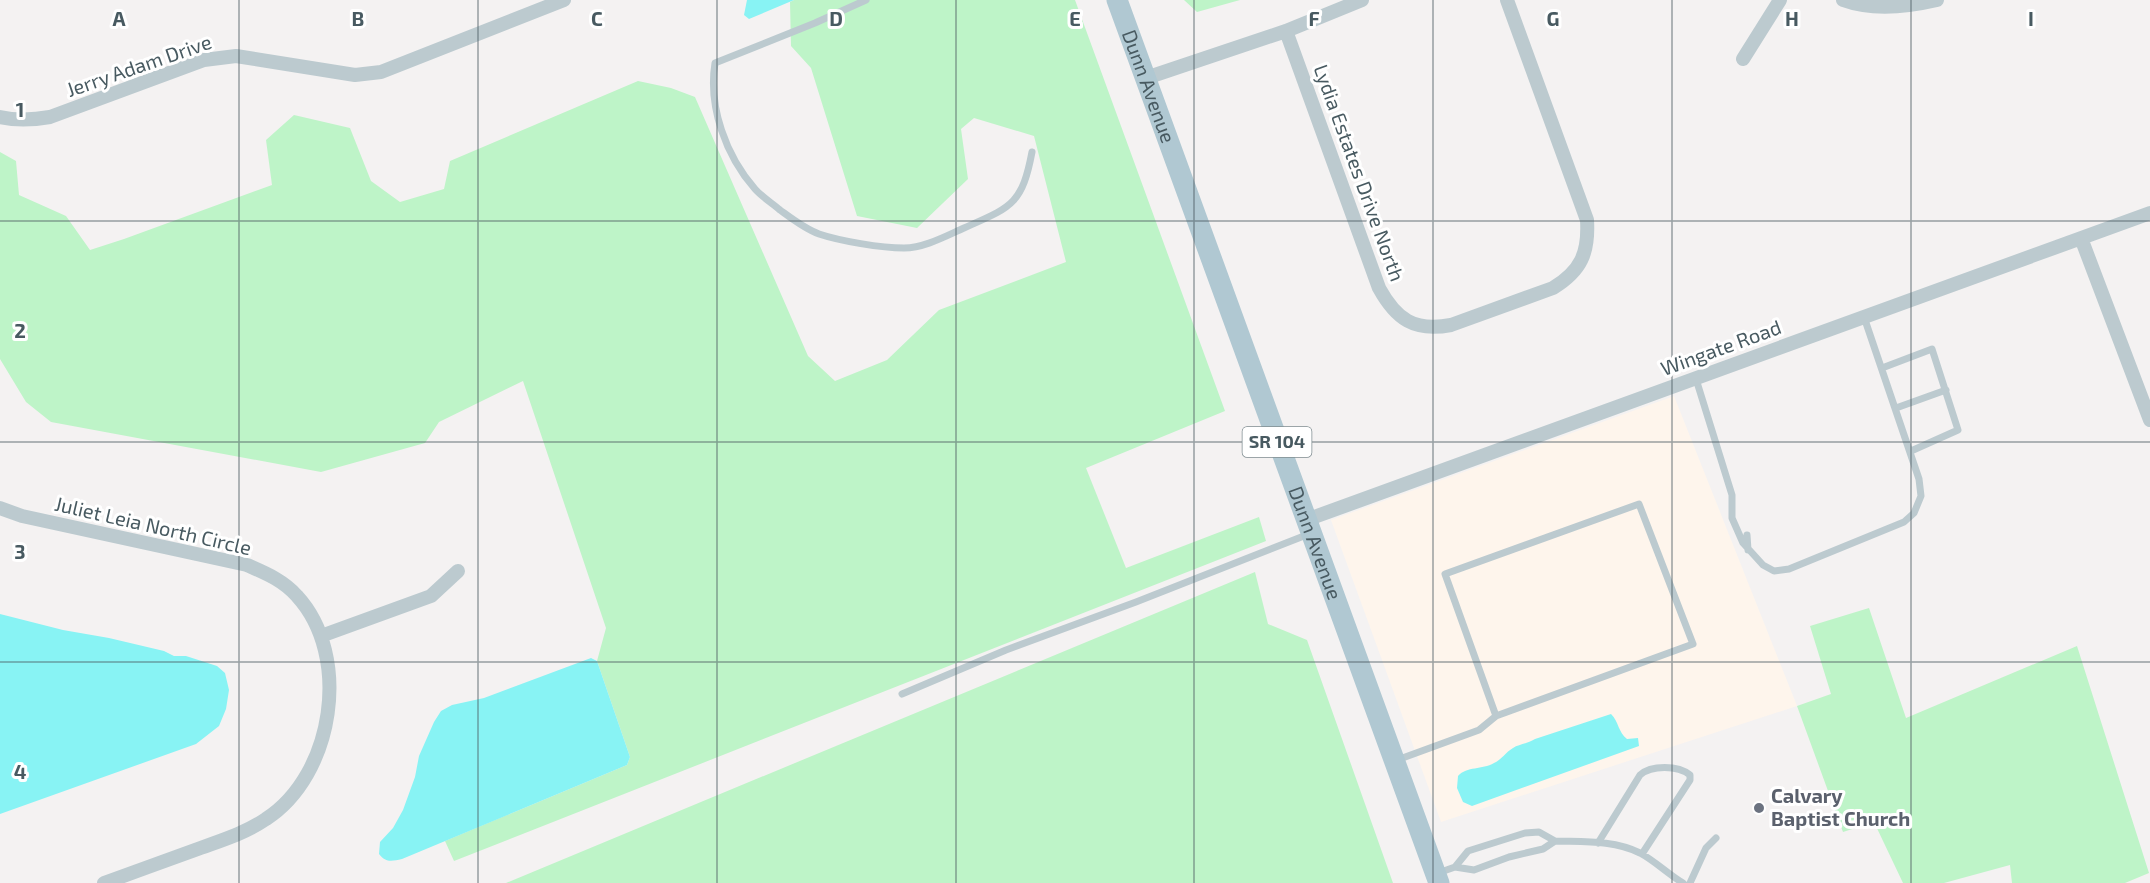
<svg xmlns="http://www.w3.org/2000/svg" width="2150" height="883" font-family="'Exo 2',sans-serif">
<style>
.commercial{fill:#fef5ec}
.green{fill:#bef4c8}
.water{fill:#88f3f4}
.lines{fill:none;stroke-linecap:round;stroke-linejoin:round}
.lane{stroke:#bccacf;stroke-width:7}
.street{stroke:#bccacf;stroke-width:14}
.primary{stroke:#b0c8d2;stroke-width:21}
.grid{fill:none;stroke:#485a61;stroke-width:1.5;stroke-opacity:0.55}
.worship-dot{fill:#6b7280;stroke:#fff;stroke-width:2}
.labels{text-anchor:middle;stroke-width:6;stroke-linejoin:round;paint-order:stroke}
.shield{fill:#fff;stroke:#7f8c90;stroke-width:1.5}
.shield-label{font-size:18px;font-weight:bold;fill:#485a61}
.street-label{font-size:20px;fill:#485a61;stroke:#fff}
.worship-label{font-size:20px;font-weight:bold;fill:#5b616d;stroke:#fff;text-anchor:start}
.grid-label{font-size:20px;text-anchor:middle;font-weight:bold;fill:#485a61;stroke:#fff;stroke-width:6;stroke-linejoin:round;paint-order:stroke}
</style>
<rect width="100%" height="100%" fill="#f4f2f2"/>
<path class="commercial" d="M1674,396l123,310 -356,116 -110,-302z"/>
<path class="green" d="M794,0h281l150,411 -139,57 40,100 133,-51 7,24 -812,320 -9,-20 182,-76 3,-8 -33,-96 9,-33 -83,-247 -84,41 -14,21 -104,29 -270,-50 -25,-20 -26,-43v-207l16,9 3,34 47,21 24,34 34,-11 148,-54 -6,-45 28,-25 56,13 21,53 29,21 44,-13 6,-28 188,-80 33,7 24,9 113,259 27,25 52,-21 52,-50 127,-48 -32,-126 -60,-18 -13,11 7,50 -51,49 -60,-12 -46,-148 -20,-22 -1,-44z
M1184,0h56l-43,12z
M1255,572l13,52 39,16 86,243h-887z
M1869,608l37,110 171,-72 72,227 -24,10h-113l-2,-18 -66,18h-41l-29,-61 -31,10 -46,-126 34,-12 -21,-68z"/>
<path class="water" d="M747,0h47l-45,19 -5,-4z
M0,614l63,16 46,8 55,13 10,5h12l31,10 8,7 4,17 -3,19 -7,17 -23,18 -196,70z
M591,658l6,3 33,96 -3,8 -225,94c-10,2 -16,4 -23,-5l1,-12 13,-14 10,-18 12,-33 4,-21 15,-34 7,-11 11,-6 32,-7z
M1611,714c8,8 7,18 16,25l11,-1 1,8 -167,60 -9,-4 -6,-14 1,-12c9,-10 24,-6 36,-13 7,-3 12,-11 19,-15 6,-4 14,-4 22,-9z"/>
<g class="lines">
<path class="lane" d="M866,0l-51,23 -100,40c-7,44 11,93 40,126 7,8 17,14 25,21 11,8 25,19 39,24 21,7 62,14 85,14 20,0 42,-12 60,-20 47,-21 58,-23 68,-76
M1882,368l50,-19 26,81 -47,21
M1696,379l36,116v23l11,25 20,22 11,6 15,-2 115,-47 10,-9 7,-17 -2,-17 -55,-162
M1896,408l50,-18
M1747,535l1,15
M902,694l104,-44 130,-48 173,-68
M1397,760l82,-30 17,-14 197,-72 -54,-140 -194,70 51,142
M1555,841c29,1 59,-1 85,12 15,8 28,21 43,30
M1598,843l42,-68c11,-10 38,-10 50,0v5l-48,74
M1438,873l17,-6 19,3 35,-13 34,-8 12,-8 -16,-9 -14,1 -57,18 -13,16
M1690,883l16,-35 10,-10"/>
<path class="street" d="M1843,0c30,11 64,7 94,0
M1286,31l93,257c17,31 35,44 72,37l102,-37c28,-17 36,-35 34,-68l-80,-220
M1743,59l37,-59
M1146,78l140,-47 76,-31
M0,117c17,4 33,3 50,0l154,-57 32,-4 119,19 26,-3 183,-72
M2081,238l69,182
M0,508l22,8 225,49c18,8 36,15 50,31 55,60 37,179 -31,223 -22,15 -47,22 -71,31 -30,11 -61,22 -91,33
M1306,520l844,-307
M321,636l110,-40 27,-25"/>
<path class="primary" id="s1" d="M1117,0l322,883"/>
</g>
<path class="grid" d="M239,0v883M478,0v883M717,0v883M956,0v883M1194,0v883M1433,0v883M1672,0v883M1911,0v883M0,221h2150M0,442h2150M0,662h2150"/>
<circle class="worship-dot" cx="1759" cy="808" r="6"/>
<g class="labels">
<rect class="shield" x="1242.5" y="427" width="69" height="30" rx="4.5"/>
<g class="shield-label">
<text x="1277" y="448">SR 104</text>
</g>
<g class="street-label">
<text transform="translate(139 66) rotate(-19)" y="7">Jerry Adam Drive</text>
<text dy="7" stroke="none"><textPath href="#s1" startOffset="92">Dunn Avenue</textPath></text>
<text transform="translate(1359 173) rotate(70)" y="7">Lydia Estates Drive North</text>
<text transform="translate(1721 348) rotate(-20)" y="7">Wingate Road</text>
<text transform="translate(153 526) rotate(13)" y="7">Juliet Leia North Circle</text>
<text dy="7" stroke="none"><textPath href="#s1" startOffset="578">Dunn Avenue</textPath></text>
</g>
<g class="worship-label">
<text x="1771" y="803">Calvary<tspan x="1771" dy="23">Baptist Church</tspan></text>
</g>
</g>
<g class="grid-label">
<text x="119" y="26">A</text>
<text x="358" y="26">B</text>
<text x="597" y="26">C</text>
<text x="836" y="26">D</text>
<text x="1075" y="26">E</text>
<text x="1314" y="26">F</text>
<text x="1553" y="26">G</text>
<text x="1792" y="26">H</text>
<text x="2031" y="26">I</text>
<text x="20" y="117">1</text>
<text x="20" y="338">2</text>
<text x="20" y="559">3</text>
<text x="20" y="779">4</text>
</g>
</svg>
